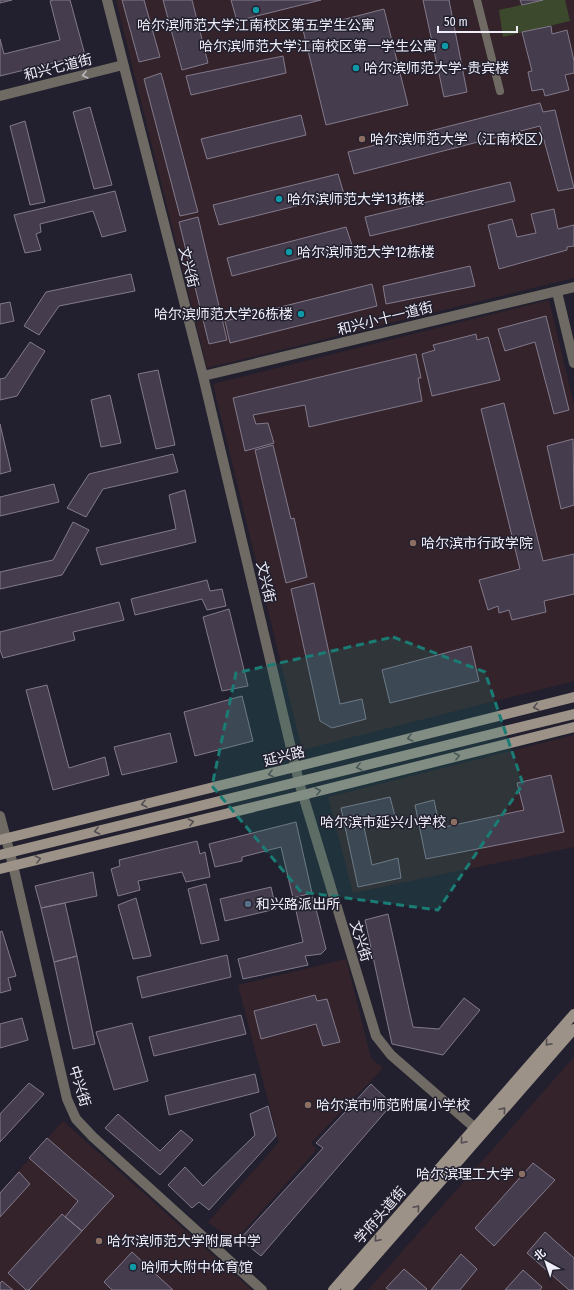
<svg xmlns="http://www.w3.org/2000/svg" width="574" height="1290" font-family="'Fira Sans Condensed','Noto Sans SC',sans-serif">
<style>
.education{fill:#35232b}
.green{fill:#3d492d}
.building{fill:#453d4d;stroke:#827a8b}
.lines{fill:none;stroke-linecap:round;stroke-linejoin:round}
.minor{stroke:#6f6a63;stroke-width:8}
.tertiary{stroke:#6f6a63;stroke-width:10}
.secondary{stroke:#9c9288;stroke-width:10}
.oneway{stroke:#bcb9bc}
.oneway2{stroke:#534e52}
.marked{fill:#1a7c75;fill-opacity:0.2;stroke:#1a7c75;stroke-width:3;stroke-dasharray:8 5;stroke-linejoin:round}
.culture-dot{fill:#0f9aa8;stroke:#22202e;stroke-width:1.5}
.education-dot{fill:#8d6e63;stroke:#22202e;stroke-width:1.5}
.service-dot{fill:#5c6f8a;stroke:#22202e;stroke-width:1.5}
.labels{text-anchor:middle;stroke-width:3;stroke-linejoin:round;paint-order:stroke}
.poi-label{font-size:14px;fill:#efeef8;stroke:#22202e;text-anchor:start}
.street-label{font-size:14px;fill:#efeef8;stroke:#22202e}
</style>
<rect width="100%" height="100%" fill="#22202e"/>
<path class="education" d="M116,0h458v278l-367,90z
M549,300l25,104v277l-272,69 -89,-366z
M574,735v112l-221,46 -25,-96z
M346,959l25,99 12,10 -72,75 6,6 -83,93 -26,-20 71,-80 -41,-157z
M574,1057v233h-206z
M63,1121l189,169h-252v-98z"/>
<path class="green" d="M543,0h22l5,21 -67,16 -4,-27z"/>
<path class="building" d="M0,0h12l-12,3z
M53,0h17l15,55 -85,21v-37l4,15 56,-14 -10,-39z
M122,0h22l16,57 -21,5z
M163,0h29l16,63 -26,7z
M231,0h90l-84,21z
M423,0h26l18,92 -23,5z
M520,0h23l-21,5z
M384,9l24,96 -82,20 -23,-95z
M551,26l1,8 15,-4 7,31v12l-9,2 4,15 -24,6 -2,-7 -11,2 -4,-19 4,-1 -10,-39z
M283,56l3,17 -95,22 -5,-19z
M161,73l37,139 -18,4 -36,-137z
M540,103l3,9 12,-2 19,78 -16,3 -18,-65 -186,48 -6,-22z
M90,107l22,78 -18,4 -21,-77z
M301,115l5,20 -99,24 -6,-20z
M25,121l20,81 -15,3 -20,-79z
M338,174l6,20 -125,31 -6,-20z
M510,182l5,19 -145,35 -5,-19z
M115,191l11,40 -24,6 -9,-26 -53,13 1,8 -5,2 5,16 -16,3 -11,-38z
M554,209l4,20 16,-4v21l-7,1v3l-68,19 -11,-44 24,-6 5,18 19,-4 -5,-19z
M198,217l29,123 -18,4 -30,-122z
M346,227l6,18 -120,31 -5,-18z
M470,266l5,20 -89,18 -3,-18z
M131,274l4,17 -76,15 -20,29 -15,-9 22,-34z
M372,284l5,22 -147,37 -5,-22z
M10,302l4,19 -14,3v-20z
M546,316l23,94 -15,4 -19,-72 -30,9 -7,-22z
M476,334l1,6 11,-3 12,43 -68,16 -10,-42 13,-4 -2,-5z
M30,342l15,9 -28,45 -17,4v-21l5,-1z
M416,354l5,24h-3l4,23 -113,26 -4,-22 -52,10 3,9 12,-1 6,20 -29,8 -12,-53z
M158,370l17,75 -19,4 -18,-75z
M110,395l11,48 -20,4 -10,-47z
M504,403l39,158 31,-7v40l-30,7 2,11 -34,8 -3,-10 -10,3 -1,-7 -10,4 -9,-30 41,-11 -39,-160z
M0,424l11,47 -11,3z
M573,439l1,66 -13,4 -14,-63z
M273,445l18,74 3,-1 13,59 -21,6 -31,-133z
M173,454l5,18 -75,17 -17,28 -19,-9 22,-34z
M54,484l5,18 -59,14v-19z
M185,490l11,52 -95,23 -5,-17 80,-19 -7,-34z
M73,522l16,8 -27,45 -62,14v-17l53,-12z
M207,580l3,11 12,-2 4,17 -19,4 -5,-11 -67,16 -4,-16z
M314,583l26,121 22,-5 4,20 -34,9 -12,-7 -29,-132z
M119,602l5,18 -51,12 2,8 -72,18 -3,-8v-18z
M229,609l19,77 -26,5 -19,-74z
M471,646l8,35 -89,22 -8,-33z
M47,685l22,83 36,-11 4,18 -56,15 -27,-100z
M242,696l11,45 -58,15 -11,-44z
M170,733l7,29 -55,13 -8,-28z
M551,775l13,57 -138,27 -11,-54 19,-5 6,28 84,-18 -7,-27z
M390,797l6,23 -32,7 8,38 26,-7 3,20 -43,9 -17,-79z
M296,822l16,71 -19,5 -12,-51 -39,10v4l-27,6 -6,-23z
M197,841l3,13 5,-2 5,25 -24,5 -4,-10 -44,9 2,9 -22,6 -7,-27 9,-3 -1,-6z
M93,872l4,24 -56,12 -6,-22z
M206,884l13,56 -18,4 -13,-55z
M271,887l5,22 -51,12 -5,-22z
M313,897l13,52 -5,5 -16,2 3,9 -65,14 -5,-20 65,-17 -9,-40z
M136,898l15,58 -18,3 -15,-54z
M65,903l12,53 -23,6 -13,-54z
M388,914l25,113 26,2 25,-31 16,12 -37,45 -51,-11 -27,-124z
M2,931l14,45 -8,2 3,12 -11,3v-61z
M227,955l4,22 -89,21 -5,-21z
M77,956l18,88 -22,5 -19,-87z
M315,995l2,6 10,-2 13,43 -17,4 -7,-22 -55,15 -7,-28z
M241,1015l5,19 -92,22 -5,-19z
M22,1018l6,22 -28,8v-24z
M132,1023l16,58 -34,9 -18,-58z
M255,1074l4,18 -90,23 -4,-19z
M29,1083l15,11 -44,48v-28z
M371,1084l21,20 -131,152 -21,-17 83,-91 -7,-5z
M268,1106l8,30 -67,74 -10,-8 -7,6 -24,-23 17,-18 18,19 52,-51 -5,-21z
M118,1114l42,37 21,-21 12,10 -33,35 -55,-47z
M47,1138l67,58 -32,35 -17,-14 13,-16 -49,-43z
M533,1163l22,17 -61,66 -19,-18z
M19,1172l11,12 -30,33v-24z
M62,1214l20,17 -53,59h-3l-18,-17z
M545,1232l29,26v32h-5l-42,-37z
M132,1252l41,38h-61l-8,-8z
M461,1254l16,15 -17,21h-29z
M404,1269l23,20 -1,1h-37l-3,-2z
M523,1270l19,17 -2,3h-35z
M2,1281l11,9h-13v-7z"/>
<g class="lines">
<path class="minor" d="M477,0l23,91"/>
<path class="tertiary" d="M107,0l96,376 96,406 77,254 15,19 84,73
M0,96l123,-31
M557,292l17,71
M203,376l371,-89
M0,816l13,49 54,234 9,20 17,18 169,153"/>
<path class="secondary" d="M0,840l295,-73 279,-70
M0,855l574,-141
M0,869l303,-74 271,-68
M333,1290l241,-276
M346,1290l228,-261"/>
</g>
<defs><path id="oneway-chevron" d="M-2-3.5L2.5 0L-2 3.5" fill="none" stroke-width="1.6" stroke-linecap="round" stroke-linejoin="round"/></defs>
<use class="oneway" href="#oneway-chevron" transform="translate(85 75) rotate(166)"/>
<g class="oneway2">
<use href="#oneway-chevron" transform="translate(536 707) rotate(166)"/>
<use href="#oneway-chevron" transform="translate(410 738) rotate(166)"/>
<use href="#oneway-chevron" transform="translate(457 756) rotate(-14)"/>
<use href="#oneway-chevron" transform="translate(359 767) rotate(166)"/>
<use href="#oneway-chevron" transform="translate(271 774) rotate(166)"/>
<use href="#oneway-chevron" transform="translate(318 791) rotate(-14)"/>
<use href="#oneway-chevron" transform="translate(144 804) rotate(166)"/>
<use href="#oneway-chevron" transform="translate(191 822) rotate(-14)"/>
<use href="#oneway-chevron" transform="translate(97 831) rotate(166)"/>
<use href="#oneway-chevron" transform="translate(38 859) rotate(-14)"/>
<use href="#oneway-chevron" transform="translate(548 1043) rotate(131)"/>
<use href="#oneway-chevron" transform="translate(503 1110) rotate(-49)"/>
<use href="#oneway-chevron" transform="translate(463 1141) rotate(131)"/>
<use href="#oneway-chevron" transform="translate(417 1208) rotate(-49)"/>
<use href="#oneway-chevron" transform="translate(377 1239) rotate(131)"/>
</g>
<path class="marked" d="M393,637l92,35 38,112 -85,126 -137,-18 -89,-106 24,-113z"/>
<g class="culture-dot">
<circle cx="256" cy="10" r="4"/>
<circle cx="445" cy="46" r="4"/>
<circle cx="356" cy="68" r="4"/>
<circle cx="279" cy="199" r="4"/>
<circle cx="289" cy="252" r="4"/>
<circle cx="301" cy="314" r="4"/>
<circle cx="133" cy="1267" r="4"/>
</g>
<g class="education-dot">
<circle cx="362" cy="139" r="4"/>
<circle cx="413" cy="543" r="4"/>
<circle cx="454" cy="822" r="4"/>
<circle cx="308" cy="1105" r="4"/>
<circle cx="522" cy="1174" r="4"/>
<circle cx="99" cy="1241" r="4"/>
</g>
<circle class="service-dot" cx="248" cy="904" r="4"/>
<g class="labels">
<g class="poi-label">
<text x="256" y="30" text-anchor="middle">哈尔滨师范大学江南校区第五学生公寓</text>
<text x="437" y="51" text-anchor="end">哈尔滨师范大学江南校区第一学生公寓</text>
<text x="364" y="73">哈尔滨师范大学-贵宾楼</text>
<text x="370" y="144">哈尔滨师范大学（江南校区）</text>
<text x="287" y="204">哈尔滨师范大学13栋楼</text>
<text x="297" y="257">哈尔滨师范大学12栋楼</text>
<text x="293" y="319" text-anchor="end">哈尔滨师范大学26栋楼</text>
<text x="421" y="548">哈尔滨市行政学院</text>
<text x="446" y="827" text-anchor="end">哈尔滨市延兴小学校</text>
<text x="256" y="909">和兴路派出所</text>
<text x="316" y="1110">哈尔滨市师范附属小学校</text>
<text x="514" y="1179" text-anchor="end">哈尔滨理工大学</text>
<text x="107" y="1246">哈尔滨师范大学附属中学</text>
<text x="141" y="1272">哈师大附中体育馆</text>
</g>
<g class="street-label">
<text transform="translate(58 67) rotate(-14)" y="5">和兴七道街</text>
<text transform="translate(189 267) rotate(76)" y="5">文兴街</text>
<text transform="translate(385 318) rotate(-14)" y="5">和兴小十一道街</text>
<text transform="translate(266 582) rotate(77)" y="5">文兴街</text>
<text transform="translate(284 756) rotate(-14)" y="5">延兴路</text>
<text transform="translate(361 941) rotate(73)" y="5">文兴街</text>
<text transform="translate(80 1086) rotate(73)" y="5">中兴街</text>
<text transform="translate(380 1215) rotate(-49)" y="5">学府头道街</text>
</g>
</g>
<g transform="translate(546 1262) rotate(320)" stroke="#22202e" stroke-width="3" paint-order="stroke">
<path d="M0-3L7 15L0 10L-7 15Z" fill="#efeef8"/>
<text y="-6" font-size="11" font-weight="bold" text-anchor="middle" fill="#efeef8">北</text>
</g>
<path d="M438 26v6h79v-6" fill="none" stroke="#efeef8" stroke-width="2"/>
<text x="444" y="26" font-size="12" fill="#efeef8" stroke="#22202e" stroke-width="3" paint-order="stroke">50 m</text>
</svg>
